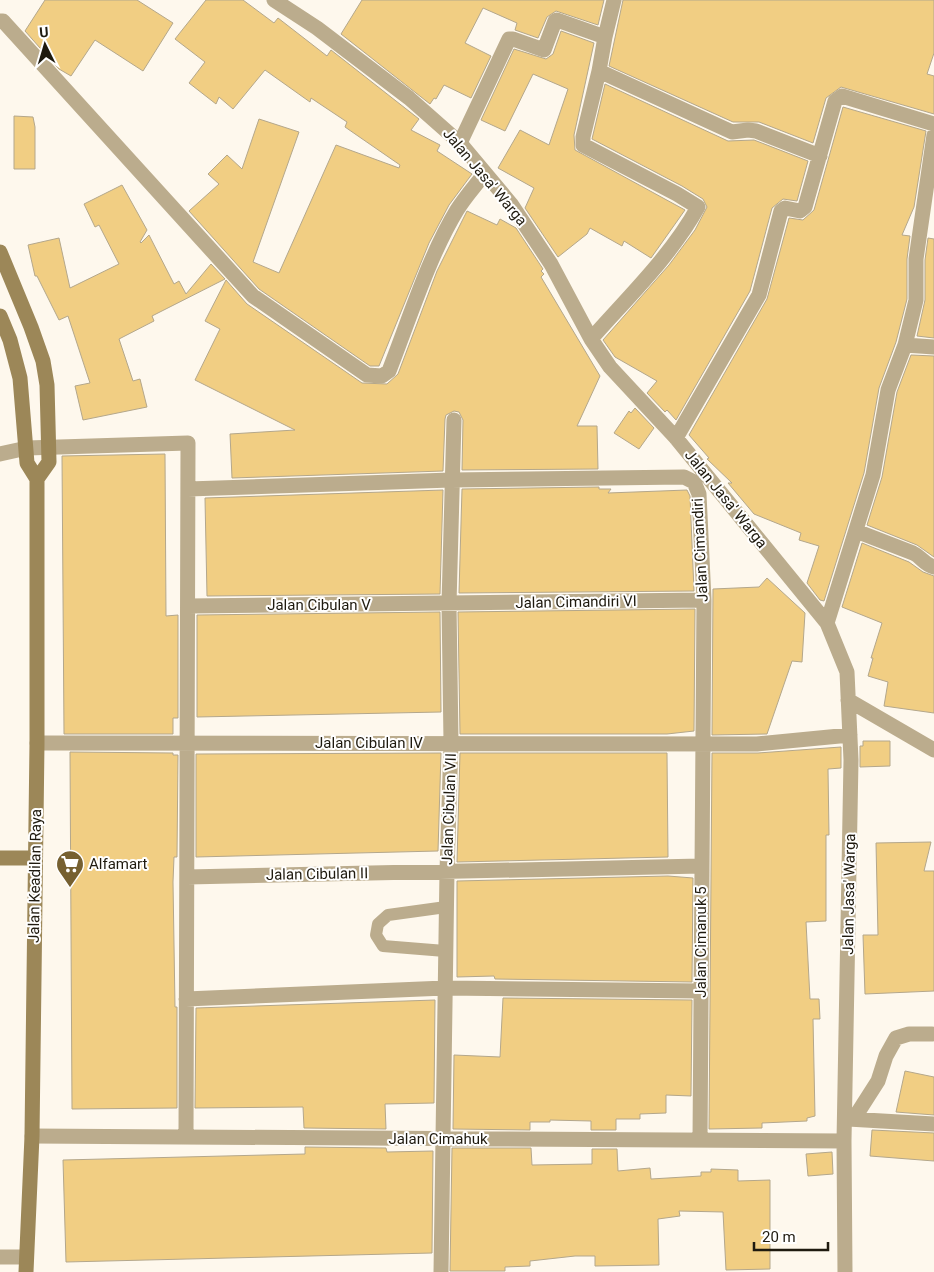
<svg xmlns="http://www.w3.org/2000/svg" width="934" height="1272" font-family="Roboto,sans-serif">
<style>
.building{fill:#f1ce83;stroke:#b4a78b}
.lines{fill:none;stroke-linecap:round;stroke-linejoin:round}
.lane{stroke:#bbac8d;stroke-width:12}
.street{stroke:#bbac8d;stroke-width:15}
.secondary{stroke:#9c8758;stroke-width:15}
.labels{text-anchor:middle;stroke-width:4;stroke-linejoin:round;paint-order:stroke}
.street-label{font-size:15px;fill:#1f1a0f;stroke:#fff}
.poi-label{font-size:15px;fill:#1f1a0f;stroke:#fff;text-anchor:start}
</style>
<rect width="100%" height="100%" fill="#fef8ed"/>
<path class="building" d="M45,0h92l36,23 -30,48 -48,-31 -24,36 -12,-7 -10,-11 2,-3 -11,-7 -15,-17z
M206,0h37l31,23 4,-5 49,38 4,-6 88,69 -8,11 29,15 -3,6 35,23 -23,31 -20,38 -50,123h-9l-111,-77 -70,-78 30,-27 -11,-10 19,-19 15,14 17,-50 40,13 -46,130 26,11 57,-128 63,23 1,-3 -55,-38 2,-5 -36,-24 -1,4 -45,-32 -32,39 -14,-12 -3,7 -27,-21 16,-21 -30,-23z
M362,0h242l-6,25 -42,-14 -9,6 -9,21 -23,-8 2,-7 -34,-15 -18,35 26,13 -20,42 -27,-13 -8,14 -2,-1 -4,6 -89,-70z
M623,0h311v53l-7,21 7,2v38l-93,-27 -15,11 -13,45 -54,-21h-26l-124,-56z
M561,31l33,12 -20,92 1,15 110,60 -34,48 -27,-17 -2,5 -32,-18 -3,6 -29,23 -33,-49 9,-20 -36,-20 22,-38 29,15 19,-56 -35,-15 -28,57 -24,-11 33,-71 32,10 7,-5z
M605,84l123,57 26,-1 54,21 -11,40 -14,-2 -11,9 -22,83 -74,129 -9,-10 -2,2 -18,-19 10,-12 -42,-24 -12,-17 66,-75 26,-35 12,-23 -4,-8 -21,-13 -90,-47z
M843,107l83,24 -12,76 -12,28 8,1 -3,23v40l-11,43 -17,46 -15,85 -40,128 -4,-1 -13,-17 12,-37 -20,-6 2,-7 -47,-19 -26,-31h4l-25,-24 2,-1 -20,-23 78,-136 22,-81 14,2 11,-10z
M14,116l19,1 2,10v42h-21z
M122,185l25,45 -7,12 1,1 8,-8 25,49 5,-3 7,13 25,-30 14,15 -73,37 2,5 -35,18 14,42 7,-2 7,28 -64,13 -8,-34 15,-3 -22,-67 -9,4 -22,-44h-2l-7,-31 31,-7 11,50 49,-24 -20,-39 -4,2 -11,-23z
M467,211l30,14 3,-6 16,9 27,41 -2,2 3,3 -3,3 59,99 -23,50h20l1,43 -136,1 1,-50 -4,-8 -5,-1 -8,4 -1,4 -2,52 -211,7 -2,-44 65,-4 -100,-50 25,-51 -15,-8 21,-41 21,24 115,79 25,1 11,-10 39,-103z
M928,238l6,1v99l-17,-2 8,-36v-40z
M911,355l23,1v201l-17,-12 -50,-20 15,-48 15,-85z
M635,408l19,20 -15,21 -25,-16 15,-22 2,2z
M165,454l1,162 12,-1v103h-5v16h-109l-2,-278z
M599,487v2h12l-3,4 79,-3 3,6 4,95 -235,2 3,-104z
M443,490l-3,104 -233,2 -2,-98z
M862,543l47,19 14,10 11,4v137l-50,-7 4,-24 -20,-6 5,-18h-2l11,-35 -40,-16z
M767,578l38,35 -3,49 -10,-1 -25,73 -55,1 1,-146 46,-2z
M695,609l-1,122 -27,3h-207l-2,-122z
M440,612l1,100 -244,5v-102z
M863,741h27v25l-30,1v-21h3z
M841,747v21l-13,1 1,66h-3v86l-20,1 4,77h9l1,20h-7l2,97 -8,2v3l-45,2v5l-53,1 3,-376h46z
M70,752l103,1v2h5l-1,102h-3l-1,25 2,125h2v101l-105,1z
M441,753l-3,98 -242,6v-103z
M460,753h207l1,104 -211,5z
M931,842l-7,29h10v120l-69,3 -2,-59h15l-2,-92z
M668,876l25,2 -1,104 -197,-3 -1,-3 -37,1v-96z
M503,998l189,2 -1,96 -25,-1v18l-26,1v5h-24v11h-25v-9l-41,-1v2h-20v8l-77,-1 1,-74 46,2z
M435,1000l-1,103 -49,1 1,25 -82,-1 -1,-21 -108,1 1,-100z
M905,1071l29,6v38l-38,-3z
M872,1130l62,3v28l-64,-5z
M305,1147l81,1 1,4 46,-1 -1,102 -366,9 -3,-102 242,-6z
M452,1148h79l1,17 60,-1v-15h25l1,22 32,-3 1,11 50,-3v-4h10v-3l27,1v11l32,-1v89l-44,1 -3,-58 -44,-1 1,5 -22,3 1,46 -64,1v-10h-20l-45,5v5l-25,1v4h-55z
M832,1152l1,22 -25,2 -2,-22z"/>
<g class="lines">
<path class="lane" d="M445,951l-62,-5 -7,-11 2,-11 10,-9 58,-8"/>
<path class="street" d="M274,0l43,28 92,70 51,45 51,61 40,60 40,75 19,28 66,71 151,185 20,49 4,88 -7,381 1,131
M0,21h3l250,275 114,79 15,1 7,-5c20,-51 40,-115 68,-161 8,-13 19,-25 28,-37
M599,71l133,61 16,-2 8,1 64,25
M460,143l49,-104h4l31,11 11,-29 2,-1 48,17 9,-37
M591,339c37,-42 80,-83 107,-132l-21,-13 -94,-49v-8l16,-66 6,-34
M905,345l11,-45v-41l18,-124
M676,438l83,-143 22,-84 4,-3 15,3 5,-4 30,-106 7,-5 92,28
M0,454l27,-6 161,-5 -2,694
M188,489l263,-9 233,-3 10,5 5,12 5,106 -4,540
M856,531l57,22c9,4 10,11 21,14
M188,606l516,-6
M827,623l46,-148 15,-85 17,-45 29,2
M848,700l86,50
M37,743l720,1 93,-9
M187,877l514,-11
M186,999l259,-11 255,3
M855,1117l23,-36 8,-25 10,-18 13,-4h23
M848,1119l86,5
M32,1136l812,5
M0,1257h26
M441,1272l6,-401 4,-129 -2,-138 5,-184"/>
<path class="secondary" d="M0,252l31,75 12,34 4,24 2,77 -12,17
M0,316l10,24 10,38 7,85 10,16
M0,858h35
M26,1272l6,-136 5,-393v-264"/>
</g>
<defs>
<g id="supermarket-pin" transform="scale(1.4375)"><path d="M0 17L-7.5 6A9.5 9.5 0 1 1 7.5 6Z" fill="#766030" stroke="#fff"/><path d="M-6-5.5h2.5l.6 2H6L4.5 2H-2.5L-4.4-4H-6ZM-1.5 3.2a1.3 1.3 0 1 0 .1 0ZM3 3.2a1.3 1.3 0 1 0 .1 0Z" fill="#fff"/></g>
</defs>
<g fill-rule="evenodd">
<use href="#supermarket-pin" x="70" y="864"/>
</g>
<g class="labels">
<g class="street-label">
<text transform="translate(485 177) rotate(50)" y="5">Jalan Jasa' Warga</text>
<text transform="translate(726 499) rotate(51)" y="5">Jalan Jasa' Warga</text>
<text transform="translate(700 550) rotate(-93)" y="5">Jalan Cimandiri</text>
<text transform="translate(576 602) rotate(-1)" y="5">Jalan Cimandiri VI</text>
<text x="319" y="610">Jalan Cibulan V</text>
<text x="369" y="748">Jalan Cibulan IV</text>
<text transform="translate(449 809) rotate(-88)" y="5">Jalan Cibulan VII</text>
<text transform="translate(317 874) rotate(-1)" y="5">Jalan Cibulan II</text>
<text transform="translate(35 876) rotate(-89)" y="5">Jalan Keadilan Raya</text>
<text transform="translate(849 894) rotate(-89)" y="5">Jalan Jasa' Warga</text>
<text transform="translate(701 942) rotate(-90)" y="5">Jalan Cimanuk 5</text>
<text x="438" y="1144">Jalan Cimahuk</text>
</g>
<g class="poi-label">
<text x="89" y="869">Alfamart</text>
</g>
</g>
<g transform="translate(45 45) rotate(355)" stroke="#ffffff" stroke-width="4" paint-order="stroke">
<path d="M0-4L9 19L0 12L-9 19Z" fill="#1f1a0f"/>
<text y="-8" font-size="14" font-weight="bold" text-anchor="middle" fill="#1f1a0f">U</text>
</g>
<path d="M754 1242v8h74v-8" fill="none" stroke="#1f1a0f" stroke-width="2.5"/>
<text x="762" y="1242" font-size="15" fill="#1f1a0f" stroke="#ffffff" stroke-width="4" paint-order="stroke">20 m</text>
</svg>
